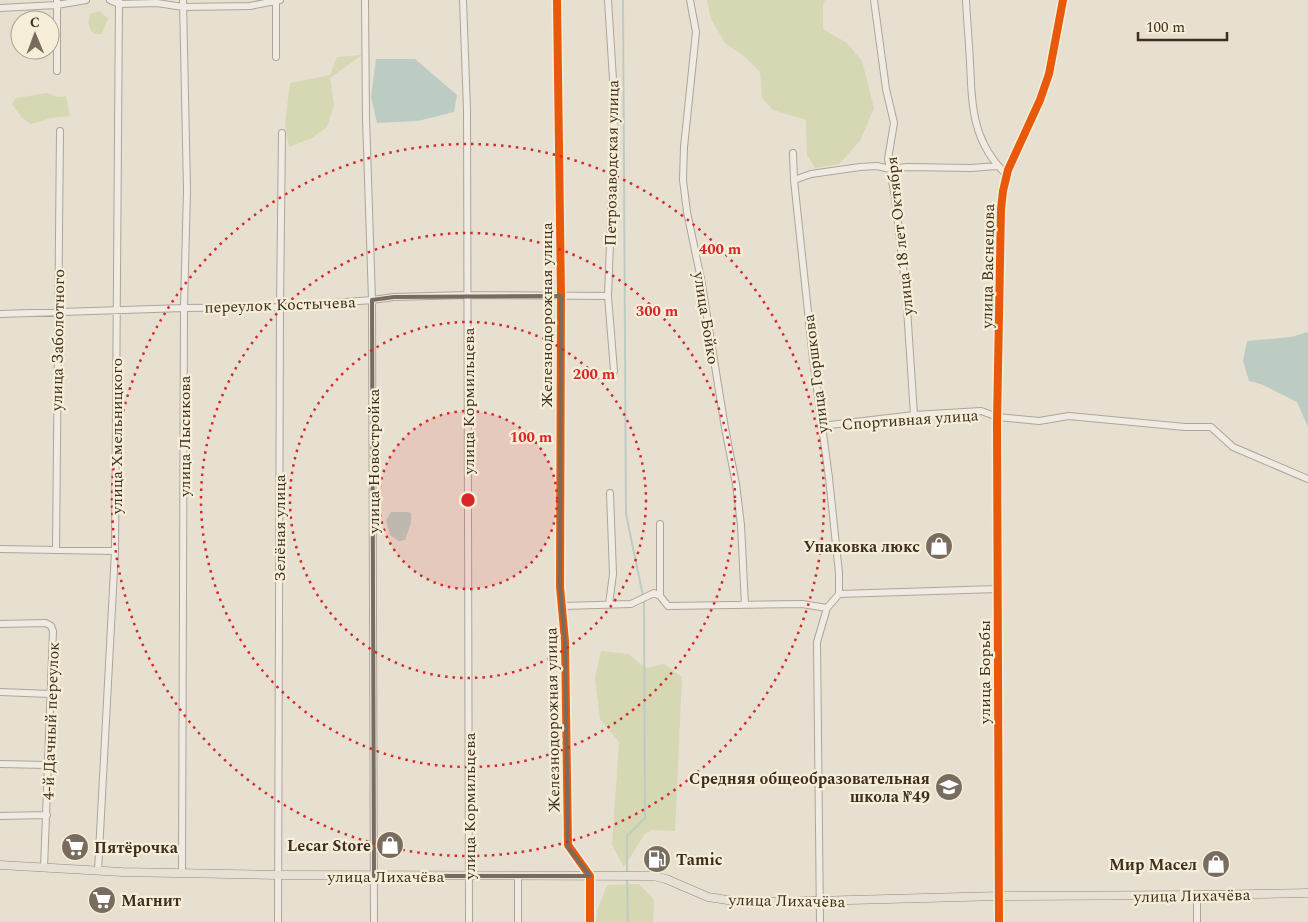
<svg xmlns="http://www.w3.org/2000/svg" width="1308" height="922" font-family="Spectral,serif">
<style>
.green{fill:#d6d7b3}
.water{fill:#bcccc2}
.lines{fill:none;stroke-linecap:round;stroke-linejoin:round}
.stream{stroke:#bcccc2;stroke-width:2}
.minor-casing{stroke:#ada599;stroke-width:8}
.major-casing{stroke:#928b80;stroke-width:9}
.minor{stroke:#efebe3;stroke-width:6}
.major{stroke:#e6e1d4;stroke-width:8}
.cycleway-casing{stroke:#f7eed8;stroke-width:11}
.cycleway{stroke:#e8590c;stroke-width:8}
.marked{fill:none;stroke:#786c5e;stroke-width:4;stroke-linejoin:round}
.ring{fill:none;stroke:#d62828;stroke-width:2.5;stroke-dasharray:2.5 5}
.labels{text-anchor:middle;stroke-width:4.5;stroke-linejoin:round;paint-order:stroke}
.street-label{font-size:16px;fill:#3d2e20;stroke:#f7eed8}
.poi-label{font-size:16px;font-weight:bold;fill:#3d2e20;stroke:#f7eed8;text-anchor:end}
.centre{fill:#d62828;stroke:#f7eed8;stroke-width:2.5}
.ring-label{font-size:15px;text-anchor:middle;font-weight:bold;fill:#d62828;stroke:#f7eed8;stroke-width:4.5;stroke-linejoin:round;paint-order:stroke}
</style>
<rect width="100%" height="100%" fill="#e7e0d1"/>
<path class="green" d="M707,0h118l-2,6v23l24,14 15,18 12,47 -14,33 -21,23 -24,4 -8,-13 -1,-35 -33,-10 -11,-12 -2,-26 -16,-16 -19,-13 -14,-24z
M99,11l9,7 -6,16h-7l-4,-3 -3,-9 2,-8z
M362,55l-32,23 4,27 -7,22 -15,11 -23,9 -4,-23 5,-41 40,-8 7,-18z
M47,93l11,4 8,-1 4,20 -19,2 -20,6 -9,-6 -10,-14 4,-6z
M601,651l27,3 18,14 18,-4 18,13 -7,154 -24,-1 -7,5 -20,32 -12,-22 7,-103 -19,-23 -5,-41z
M639,884l15,16 -1,22h-57l1,-11 10,-26z"/>
<path class="water" d="M376,59h39l42,36 -3,17 -36,9 -41,2 -6,-26z
M1308,332v95l-11,-25 -36,-18 -12,-3 -6,-20 4,-20 44,-4z
M391,512h17l3,1v10l-6,17 -6,1 -9,-6 -4,-15z"/>
<g class="lines">
<path class="stream" d="M623,0l3,514 17,82
M627,873v-37l18,-18 -1,-218
M627,878l1,44"/>
<g class="minor-casing">
<path id="minor" d="M110,0l9,4 38,-1 26,4 67,-1 30,-6
M365,0l1,118 6,182 2,622
M463,0l4,110 2,812
M557,0l4,296 -1,291 5,54 3,204 22,31v46
M608,0l7,111 -7,185 6,75
M690,0l6,32 -12,115 -1,33 4,32 14,67 24,149 11,56 5,41 4,80
M874,0l12,89 8,34 -6,36 7,38 11,96 8,122
M966,0c1,21 3,41 4,62 2,44 2,80 37,113
M276,2v55
M0,8l57,-3 29,-5
M57,71v-71
M793,153l1,27 19,179 16,119 10,95v21
M794,180l17,-6 49,-7 17,-1 13,3 17,-2 64,1 26,-2
M0,314l184,-6 96,-1 92,-7 22,-3 73,-2 141,1
M821,426l93,-11 67,-4 17,6 41,4 30,-5 116,11h26l22,20 75,32
M0,549l115,2
M56,550l4,-419
M660,596v-72
M609,604l4,-30 -3,-81
M563,606l68,-2 23,-11 6,3 8,10 134,-2 25,4 12,-14 158,-5
M0,624l46,-1 5,3 2,5 -9,237
M0,692l50,2
M0,764l47,1
M0,816l47,-1
M98,871l17,-320 4,-551
M182,873l2,-565 3,-118 -4,-190
M518,876v46
M278,922l2,-615 2,-174
M820,922l-3,-280 10,-34
M999,922l-2,-500 4,-213 2,-18 5,-21 32,-70 9,-26 14,-74
M1197,922v-27"/>
</g>
<g class="major-casing">
<path id="major" d="M0,865l122,7 156,3 376,1 12,3 42,18 26,4 42,1 223,-6 198,-1 111,-2"/>
</g>
<use href="#minor" class="minor"/>
<use href="#major" class="major"/>
<g class="cycleway-casing">
<path id="cycleway" d="M557,0l4,296 -1,291 5,54 3,204 22,31v46
M999,922l-2,-500 4,-213 2,-18 5,-21 32,-70 9,-26 14,-74"/>
</g>
<use href="#cycleway" class="cycleway"/>
</g>
<path class="marked" d="M561,296l-1,291 5,54 3,206 22,29h-216l-2,-576 22,-3z"/>
<circle cx="468" cy="500" r="89" fill="#d62828" fill-opacity=".12"/>
<g class="ring">
<circle cx="468" cy="500" r="89"/>
<circle cx="468" cy="500" r="178"/>
<circle cx="468" cy="500" r="267"/>
<circle cx="468" cy="500" r="356"/>
</g>
<defs>
<g id="shop-disc" transform="scale(1.4375)"><circle r="9.5" fill="#786c5e" stroke="#f7eed8"/><path d="M-5-2.5h2.3a2.7 3.5 0 0 1 5.4 0H5L5.5 6h-11ZM-1.5-2.5h3a1.5 2.3 0 0 0-3 0Z" fill="#fff"/></g>
<g id="school-disc" transform="scale(1.4375)"><circle r="9.5" fill="#786c5e" stroke="#f7eed8"/><path d="M0-5L7-2L0 1L-7-2ZM-4 1L0 2.5L4 1V4Q0 6-4 4Z" fill="#fff"/></g>
<g id="supermarket-disc" transform="scale(1.4375)"><circle r="9.5" fill="#786c5e" stroke="#f7eed8"/><path d="M-6-5.5h2.5l.6 2H6L4.5 2H-2.5L-4.4-4H-6ZM-1.5 3.2a1.3 1.3 0 1 0 .1 0ZM3 3.2a1.3 1.3 0 1 0 .1 0Z" fill="#fff"/></g>
<g id="fuel-disc" transform="scale(1.4375)"><circle r="9.5" fill="#786c5e" stroke="#f7eed8"/><path d="M-5.5-6h7V0h2V4h1.3V-2.5L3-4.5l.8-.8L6-3V5H2.5V1h-1V6h-7ZM-4.2-4.7v3.2H.2V-4.7Z" fill="#fff"/></g>
</defs>
<g fill-rule="evenodd">
<use href="#shop-disc" x="939" y="546"/>
<use href="#school-disc" x="949" y="787"/>
<use href="#shop-disc" x="390" y="845"/>
<use href="#supermarket-disc" x="75" y="847"/>
<use href="#fuel-disc" x="657" y="859"/>
<use href="#shop-disc" x="1216" y="864"/>
<use href="#supermarket-disc" x="102" y="900"/>
</g>
<g class="labels">
<g class="street-label">
<text transform="translate(611 163) rotate(-89)" y="6">Петрозаводская улица</text>
<text transform="translate(899 236) rotate(-96)" y="6">улица 18 лет Октября</text>
<text transform="translate(987 266) rotate(-89)" y="6">улица Васнецова</text>
<text transform="translate(280 304) rotate(-2)" y="6">переулок Костычева</text>
<text transform="translate(546 315) rotate(-90)" y="6">Железнодорожная улица</text>
<text transform="translate(707 318) rotate(81)" y="6">улица Бойко</text>
<text transform="translate(57 340) rotate(-89)" y="6">улица Заболотного</text>
<text transform="translate(815 374) rotate(-97)" y="6">улица Горшкова</text>
<text transform="translate(468 401) rotate(-90)" y="6">улица Кормильцева</text>
<text transform="translate(910 419) rotate(-4)" y="6">Спортивная улица</text>
<text transform="translate(116 436) rotate(-90)" y="6">улица Хмельницкого</text>
<text transform="translate(184 436) rotate(-90)" y="6">улица Лысикова</text>
<text transform="translate(373 461) rotate(-90)" y="6">улица Новостройка</text>
<text transform="translate(279 528) rotate(-90)" y="6">Зелёная улица</text>
<text transform="translate(984 672) rotate(-90)" y="6">улица Борьбы</text>
<text transform="translate(552 720) rotate(-91)" y="6">Железнодорожная улица</text>
<text transform="translate(50 721) rotate(-88)" y="6">4-й Дачный переулок</text>
<text transform="translate(469 806) rotate(-90)" y="6">улица Кормильцева</text>
<text x="386" y="882">улица Лихачёва</text>
<text transform="translate(1192 895) rotate(-1)" y="6">улица Лихачёва</text>
<text transform="translate(787 900) rotate(1)" y="6">улица Лихачёва</text>
</g>
<g class="poi-label">
<text x="920" y="552">Упаковка люкс</text>
<text x="930" y="784">Средняя общеобразовательная<tspan x="930" dy="18">школа №49</tspan></text>
<text x="371" y="851">Lecar Store</text>
<text x="94" y="853" text-anchor="start">Пятёрочка</text>
<text x="676" y="865" text-anchor="start">Tamic</text>
<text x="1197" y="870">Мир Масел</text>
<text x="121" y="906" text-anchor="start">Магнит</text>
</g>
</g>
<circle cx="468" cy="500" r="8" class="centre"/>
<g class="ring-label">
<text x="720" y="254">400 m</text>
<text x="657" y="316">300 m</text>
<text x="594" y="379">200 m</text>
<text x="531" y="442">100 m</text>
</g>
<g transform="translate(35 35) rotate(359)"><circle r="24" fill="#f7eed8" stroke="#ada18e"/>
<path d="M0-4L9 19L0 12L-9 19Z" fill="#786c5e"/>
<text y="-8" font-size="14" font-weight="bold" text-anchor="middle" fill="#3d2e20">С</text>
</g>
<path d="M1138 32v8h89v-8" fill="none" stroke="#3d2e20" stroke-width="2.5"/>
<text x="1146" y="32" font-size="15" fill="#3d2e20" stroke="#f7eed8" stroke-width="4" paint-order="stroke">100 m</text>
</svg>
